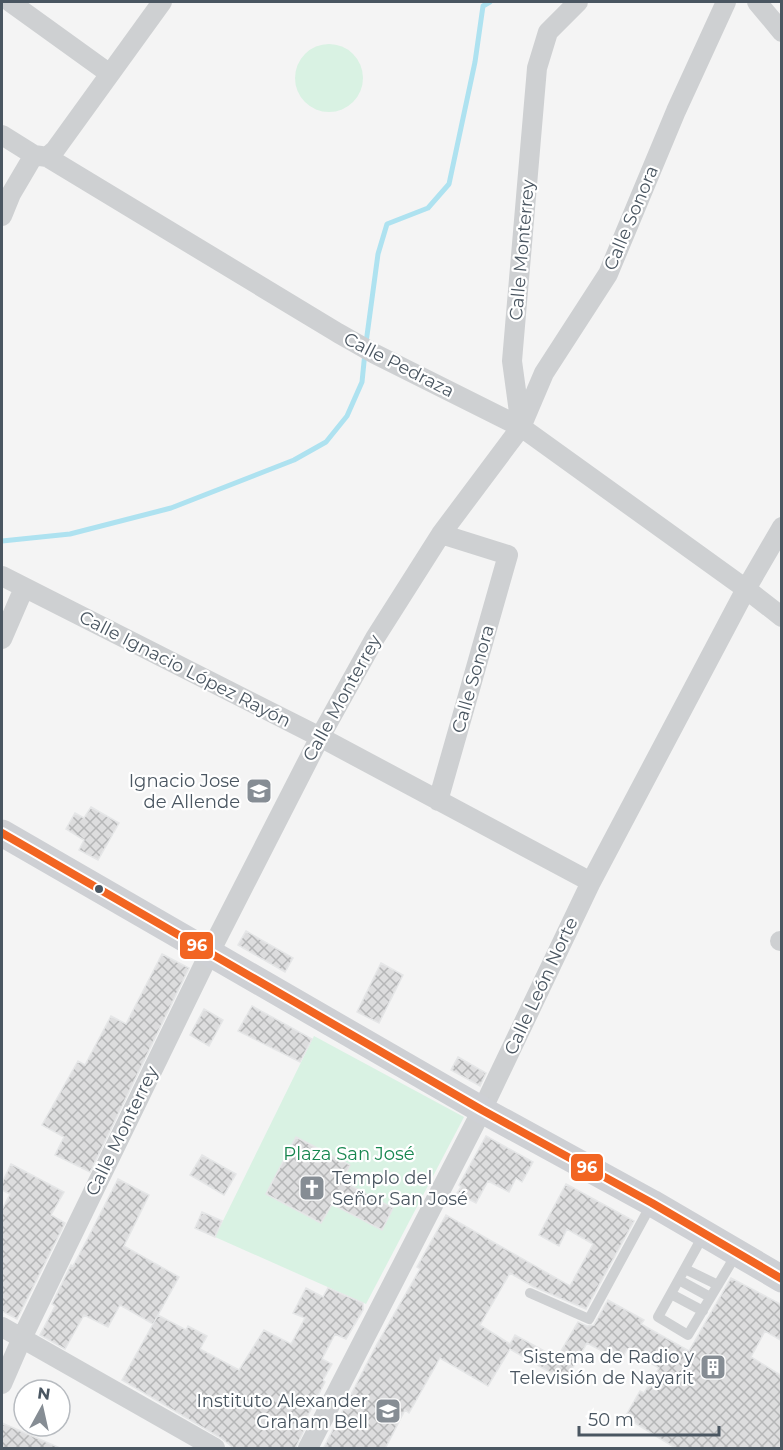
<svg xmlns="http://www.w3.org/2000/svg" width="783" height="1450" font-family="Montserrat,sans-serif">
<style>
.green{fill:#d9f2e3}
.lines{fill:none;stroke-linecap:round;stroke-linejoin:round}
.stream{stroke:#aee2f0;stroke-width:5}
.building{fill:url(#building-cross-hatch);stroke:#e5e6e7;stroke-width:1.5}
.lane{stroke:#ced0d2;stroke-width:10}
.street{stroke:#ced0d2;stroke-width:20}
.secondary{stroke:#ced0d4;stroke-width:27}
.bus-1-casing{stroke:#fff;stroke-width:12}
.bus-1{stroke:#f26522;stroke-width:8}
.bus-dot{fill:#4a5661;stroke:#fff;stroke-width:2}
.labels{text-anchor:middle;stroke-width:4.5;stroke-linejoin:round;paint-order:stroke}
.street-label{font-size:18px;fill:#4a5661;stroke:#fff}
.poi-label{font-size:18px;fill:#4a5661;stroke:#fff;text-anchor:end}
.park-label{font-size:18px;fill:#17864f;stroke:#fff}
.line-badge{stroke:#fff;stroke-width:2}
.badge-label{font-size:16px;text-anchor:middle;font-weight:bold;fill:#fff}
</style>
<defs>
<pattern id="building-cross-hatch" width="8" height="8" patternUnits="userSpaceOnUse" patternTransform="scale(1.5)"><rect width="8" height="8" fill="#ddddde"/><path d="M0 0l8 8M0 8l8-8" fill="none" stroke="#b5b6b7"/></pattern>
</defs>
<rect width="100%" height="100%" fill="#f4f4f4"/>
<path class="green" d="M295 78a34 34 0 1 1 68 0a34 34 0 1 1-68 0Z
M314,1036l150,81 -98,187 -151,-67z"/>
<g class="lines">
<path class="stream" d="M366,343l12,-89 9,-30 41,-16 21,-24 26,-122 8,-56 7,-4
M2,541l68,-7 101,-26 123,-48 32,-18 21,-26 15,-34 3,-30"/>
</g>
<path class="building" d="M91,807l28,16 -21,37 -19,-10 5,-10 -18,-11 9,-16 9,5z
M246,931l47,27 -8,14 -47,-27z
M162,954l27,14 -99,204 -35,-17 9,-18 -22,-12 36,-64 7,4 26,-49 15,8z
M381,963l22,12 -24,48 -22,-11z
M252,1006l60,33 -12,23 -62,-31z
M204,1009l19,11 -14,26 -19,-11z
M458,1057l28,16 -6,13 -29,-16z
M486,1136l47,26 -11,20 -6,-4 -7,14 -21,-11 -12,22 -19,-10 4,-6 -2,-2z
M296,1137l54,28 -8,16 51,27 -11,22 -50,-26 -11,19 -55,-29z
M202,1155l34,19 -12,21 -34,-20z
M11,1164l53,28 -13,23 14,8 -48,96 -15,-8v-101l8,-16 -8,-4v-7z
M118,1179l31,16 -25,51 55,31 -26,47 -33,-19 -12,22 -24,-12 -19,34 -25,-14 15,-29 -3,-2 19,-39 2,1 16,-30z
M566,1184l68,37 -48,88 -52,-22 -24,-14 -30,52 30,19 5,-9 42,23 21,-36 9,4 7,-1 14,-25 36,20 -3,4 48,27 42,-73 51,27v36l-17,-10 -14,26 31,19v73h-105l-52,-32 15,-26 4,2 15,-25 -32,-19 -6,12 -34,-18 -22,38 -55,-32 -22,37 -48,-28 -31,55 -4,-3 -20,39h-62l54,-105 43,-75 -3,-2 29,-52 124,71 23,-42 -26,-15 -8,17 -20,-11z
M202,1212l20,9 -7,16 -20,-9z
M306,1288l17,9 5,-9 35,15v7l-17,29 -11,-5 -13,25 10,5 -9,16 2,2 -21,41 3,1 -12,25h-60l-14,-11 -99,-58 36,-65 28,15 2,-4 19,10 -7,13 39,21 25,-40 27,14 14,-26 -12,-5z
M2,1423l58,25v1h-58z"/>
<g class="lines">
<path class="lane" d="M704,1234l-46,83 30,18 49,-82
M685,1269l33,16
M679,1280l31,17
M530,1293l59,26 63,-116
M671,1294l32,17"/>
<path class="street" d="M10,2l100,72
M757,2l25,30
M2,135l32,20 13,2 291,176 37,21 146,73 225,162 36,28
M47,157l8,-7 107,-148
M2,216l9,-22 23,-39
M521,427l-9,-66 25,-293 11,-36 30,-30
M2,576l318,161 271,145
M2,639l22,-51
M438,801l70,-246 -67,-21
M780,941h2
M2,1327l213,121
M2,1384l20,-46 188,-386 110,-215 55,-99 66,-104 80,-107 23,-54 64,-99 68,-163 50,-109
M308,1448l174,-338 109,-228 155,-293 36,-62"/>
<path class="secondary" d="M2,833l480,277 170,93 130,76"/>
<g class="bus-1-casing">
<path id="bus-1" d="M2,833l480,277 170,93 130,76"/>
</g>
<use href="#bus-1" class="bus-1"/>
</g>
<defs>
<g id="school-square" transform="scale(1.35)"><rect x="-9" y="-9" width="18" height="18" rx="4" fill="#868d94" stroke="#fff"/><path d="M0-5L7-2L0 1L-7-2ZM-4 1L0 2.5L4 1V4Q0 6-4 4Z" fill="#fff"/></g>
<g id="church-square" transform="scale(1.35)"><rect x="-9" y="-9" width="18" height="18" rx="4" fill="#868d94" stroke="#fff"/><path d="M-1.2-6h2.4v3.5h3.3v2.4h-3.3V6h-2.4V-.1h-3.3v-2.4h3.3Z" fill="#fff"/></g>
<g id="building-square" transform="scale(1.35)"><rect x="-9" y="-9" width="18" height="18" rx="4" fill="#868d94" stroke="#fff"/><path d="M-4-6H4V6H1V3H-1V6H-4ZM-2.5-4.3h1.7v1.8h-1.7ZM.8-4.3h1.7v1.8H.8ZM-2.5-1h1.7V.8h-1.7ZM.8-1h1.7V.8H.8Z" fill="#fff"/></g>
</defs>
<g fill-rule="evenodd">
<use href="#school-square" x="259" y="791"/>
<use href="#church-square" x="312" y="1188"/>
<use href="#building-square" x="713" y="1367"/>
<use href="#school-square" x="388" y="1411"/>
</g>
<circle class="bus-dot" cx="99" cy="889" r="5"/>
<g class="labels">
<g class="street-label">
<text transform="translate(631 218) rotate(-67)" y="6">Calle Sonora</text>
<text transform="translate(522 250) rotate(-85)" y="6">Calle Monterrey</text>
<text transform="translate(399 365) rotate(27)" y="6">Calle Pedraza</text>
<text transform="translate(185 669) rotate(27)" y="6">Calle Ignacio López Rayón</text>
<text transform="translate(473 679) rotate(-74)" y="6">Calle Sonora</text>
<text transform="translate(342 698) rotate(-61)" y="6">Calle Monterrey</text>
<text transform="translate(541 986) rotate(-65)" y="6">Calle León Norte</text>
<text transform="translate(122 1131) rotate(-64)" y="6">Calle Monterrey</text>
</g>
<g class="poi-label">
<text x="240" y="787">Ignacio Jose<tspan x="240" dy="21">de Allende</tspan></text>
<text x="332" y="1184" text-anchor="start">Templo del<tspan x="332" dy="21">Señor San José</tspan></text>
<text x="694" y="1363">Sistema de Radio y<tspan x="694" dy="21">Televisión de Nayarit</tspan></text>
<text x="368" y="1407">Instituto Alexander<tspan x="368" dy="21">Graham Bell</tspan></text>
</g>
<g class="park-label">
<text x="349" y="1160">Plaza San José</text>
</g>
</g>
<g class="line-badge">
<rect x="179" y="931" width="35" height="29" rx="6" fill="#f26522"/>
<rect x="570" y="1153" width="34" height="29" rx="6" fill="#f26522"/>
</g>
<g class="badge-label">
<text x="197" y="951">96</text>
<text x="587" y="1173">96</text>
</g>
<rect width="783" height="1450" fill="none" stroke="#4a5661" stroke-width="6"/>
<g transform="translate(42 1408) rotate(8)"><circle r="28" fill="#ffffff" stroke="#b7bbc0" stroke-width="1.5"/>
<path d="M0-4.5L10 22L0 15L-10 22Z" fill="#868d94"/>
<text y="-9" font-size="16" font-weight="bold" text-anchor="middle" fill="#4a5661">N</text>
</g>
<path d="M579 1426v9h140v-9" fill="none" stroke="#4a5661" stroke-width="3"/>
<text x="588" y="1426" font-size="18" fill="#4a5661" stroke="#ffffff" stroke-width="4.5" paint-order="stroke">50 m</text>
</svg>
